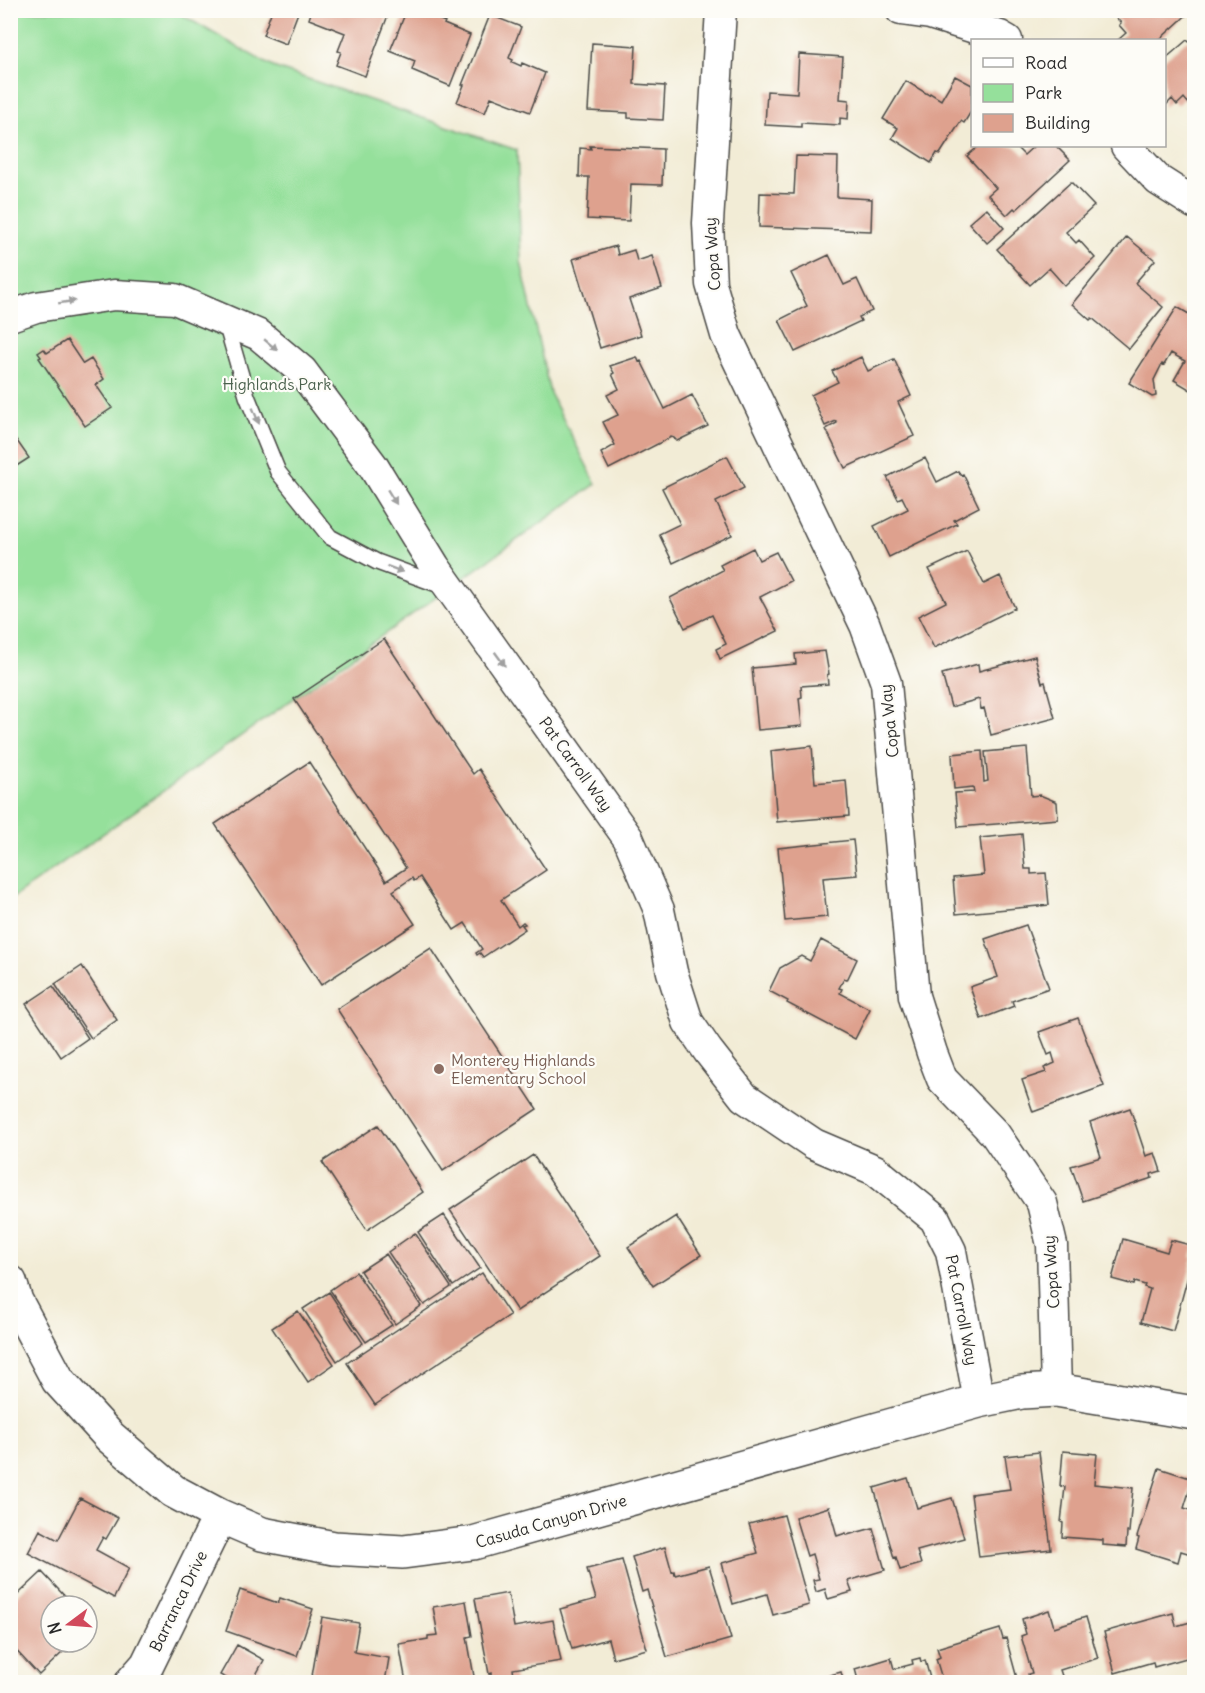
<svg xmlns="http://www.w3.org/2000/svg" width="1205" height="1693" font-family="Delius,sans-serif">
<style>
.green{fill:#95e09b;stroke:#608663;stroke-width:1.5}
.building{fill:#dea18e}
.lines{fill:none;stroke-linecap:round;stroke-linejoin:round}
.service-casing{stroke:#494845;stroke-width:18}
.minor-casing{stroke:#494845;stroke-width:33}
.tertiary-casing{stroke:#494845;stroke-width:36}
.service{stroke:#fff;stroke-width:15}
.minor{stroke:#fff;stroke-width:30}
.tertiary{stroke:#fff;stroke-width:33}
.oneway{fill:#a0a0a0}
.education-dot{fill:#8d6e63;stroke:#fdfcf7;stroke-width:2}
.labels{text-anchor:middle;stroke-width:4.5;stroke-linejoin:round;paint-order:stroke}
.street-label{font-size:16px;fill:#2b2b2b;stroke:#fdfcf7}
.park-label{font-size:16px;fill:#4b614d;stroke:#fdfcf7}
.education-label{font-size:16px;fill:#785e54;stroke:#fdfcf7;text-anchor:start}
</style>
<rect width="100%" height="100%" fill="#fdfcf7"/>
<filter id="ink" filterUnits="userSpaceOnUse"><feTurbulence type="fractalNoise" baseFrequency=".0167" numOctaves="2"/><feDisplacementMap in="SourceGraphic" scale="12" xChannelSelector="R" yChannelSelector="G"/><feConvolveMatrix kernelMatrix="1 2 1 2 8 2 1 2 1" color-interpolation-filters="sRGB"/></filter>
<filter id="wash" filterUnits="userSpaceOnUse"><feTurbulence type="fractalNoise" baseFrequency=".008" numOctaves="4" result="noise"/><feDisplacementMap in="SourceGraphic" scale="24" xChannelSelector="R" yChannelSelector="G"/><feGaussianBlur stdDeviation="1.35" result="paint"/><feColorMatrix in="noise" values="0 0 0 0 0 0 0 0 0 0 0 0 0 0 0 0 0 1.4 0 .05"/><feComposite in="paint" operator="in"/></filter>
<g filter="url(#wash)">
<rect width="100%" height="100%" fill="#f2ecd6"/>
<path class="green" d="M11,11h164l98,56 244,83 4,112 29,131 46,91 -585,415z"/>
<g id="blocks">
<path class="building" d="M272,10h27l-13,34 -23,-9z
M312,10h78l-25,66 -29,-11 5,-13 -3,-1 7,-18 -36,-14z
M401,10h37l-3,8 10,4 -1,2 26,11 -20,51 -38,-16 3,-9 -25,-10 15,-37 -4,-2z
M1109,10h83l-33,30h-41l8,-7 -7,-8 2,-2z
M490,15l31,12 -12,31 4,2 -1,2 9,4 1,-3 23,10 -15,39 -39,-15 -6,16 -28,-11 7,-17h-2z
M1194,36v74l-10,-12 -7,7 -5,-6 -8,8v-47l23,-20 2,2z
M592,43l44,3 -2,38 31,2 -2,34 -35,-2v-5l-40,-2z
M799,54l44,3 -3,42 9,1 -1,19 -8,-1v7l-39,-2v4l-36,-2 2,-34 30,2z
M955,76l17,9v25l-8,13 -3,-2 -21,33 -3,-1 -6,10 -39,-25 6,-10 -15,-9 23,-38 23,14 1,-2 11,7z
M590,146l73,3 -1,36 -31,-1 -2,37 -42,-2 2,-42h-10l1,-29 11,1z
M979,146h36l9,9 10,-9h22l14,14 -54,50 -2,-2 -7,7 -19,-20 8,-7 -29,-32z
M796,156l42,1 -1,40 35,2 -1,32 -112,-4 1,-34 34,1z
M1071,182l23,24 -28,26 10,11 3,-3 16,18 -30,28 -16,-18 -19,17 -33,-36z
M986,208l18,20 -17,15 -18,-20z
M1127,237l28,23 -20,23 28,24 -34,42 -37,-31 -2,2 -18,-16z
M616,246l2,9 16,-5 3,11 15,-5 10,32 -33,11 12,36 -41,13 -27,-89z
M829,255l15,30 13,-6 15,32 -13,6 2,4 -66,31 -16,-32 28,-14 -16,-33z
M1177,307l17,10v75l-20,-12 11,-19 -14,-8 -7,12 -2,-1 -8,16 2,16 -4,1 -23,-14z
M67,340l16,24 8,-5 13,20 -8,6 16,23 -27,18 -46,-68 2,-1 -3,-4 6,-4 3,4z
M637,357l2,5 2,-1 24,48 27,-14 16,31 -31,15 -3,-3 -3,-1 -62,32 -8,-16 14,-8 -12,-23 15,-7 -11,-20 12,-6 -7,-15 2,-1 -4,-7z
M861,357l7,14 26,-12 17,37 -13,6 16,34 -69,32 -19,-39 11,-6 -1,-2 -11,5 -14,-31 27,-13 -6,-11z
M10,431l19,27 -14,9 -3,-3 -2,1z
M727,456l17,32 -28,14 16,33 -59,28 -14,-29 21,-10 -18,-36z
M925,458l12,24 21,-11 3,4 2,-1 16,33 -25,13 3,4 -68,33 -15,-31 34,-17 -6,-12 -4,2 -11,-22z
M753,548l6,12 17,-8 15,29 -31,16 18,34 -58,28 -4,-10 10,-5 -14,-29 -27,13 -15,-30 53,-28 -3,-5z
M967,551l17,33 16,-8 15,32 -81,40 -16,-32 28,-14 -17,-33z
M384,639l89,135 6,-5 67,101 -45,30 17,26 5,-4 2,2 -3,1 3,4 -42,28 -3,-4 -3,2 -1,-2 6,-4 -17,-26 -11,7 -34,-53 -6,4 -2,-3 -19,13 22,33 -94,61 -106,-161 94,-62 77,119 20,-13 -112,-169z
M825,651l4,23 -2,1 1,9 -27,2 1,11 -3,1 3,28 -44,4 -6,-62 44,-4 -1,-10z
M1035,656l7,27 3,-1 10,36 -64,17 -7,-27 -3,1 -2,-10 -28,8 -9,-33 36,-10 1,7z
M812,746l3,37 31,-3 3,36 -72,6 -6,-71z
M1027,748l4,48 9,-1 17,7 1,17 -100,8 -3,-34 19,-1 -1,-5 -19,2 -2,-35 30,-3 2,31 4,-1 -3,-29z
M1022,834l3,35h6v5l15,-1 3,32 -93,9 -3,-36 31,-3 -4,-37z
M853,840l4,35 -34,3 4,39 -42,4 -7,-73z
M1026,925l23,63 -37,13 2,5 -33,13 -11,-32 28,-10 -13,-38z
M821,940l36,19 -10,21 -3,-1 -5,9 3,1 -2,4 30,16 -15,30 -68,-36 1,-2 -19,-10 11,-23 21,-12 9,5z
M431,948l106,161 -94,62 -106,-162z
M82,966l35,54 -26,18 -36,-54z
M53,986l35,52 -27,19 -35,-53z
M1078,1018l26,68 -71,26 -11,-32 24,-8 -2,-4 11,-5 -3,-10 -4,2 -9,-23z
M1130,1108l16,48 9,-3 6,18 -10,3 1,4 -69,23 -12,-35 30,-9 -11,-35z
M378,1125l45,67 -56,38 -45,-68z
M533,1155l67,101 -83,55 -67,-101z
M444,1215l36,53 -27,18 -35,-54z
M676,1216l25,39 -48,31 -25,-39z
M415,1233l36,54 -27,18 -36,-53z
M1123,1239l44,13 4,-12 23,6 -3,11 2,1 -20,73 -32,-9 9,-33 -6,-2 1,-2 -10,-3 -1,3 -22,-6z
M386,1254l35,52 -26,18 -35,-53z
M356,1272l36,53 -26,17 -36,-52z
M482,1273l28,42 -135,90 -28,-42z
M329,1292l34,51 -26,18 -34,-52z
M298,1311l36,53 -26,18 -36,-54z
M1063,1451l34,3 -3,30 39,4 -4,44h-2l-1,15 -23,-2v-5l-41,-3 1,-14 -2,-1 4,-35 -5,-1z
M1039,1452l12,97 -72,8 -8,-63 39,-5 -5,-33z
M1159,1468l34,11 -9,29 10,3v44l-13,-4 -3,11 -42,-13 3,-11 -2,-1z
M908,1478l9,30 35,-10 12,40 -47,13 4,13 -21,6 -4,-13 -2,1 -20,-70z
M80,1498l38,20 -12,21 -3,-2 -7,13 33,18 -15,30 -86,-45 12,-23 18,10z
M829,1507l8,29 9,-3 1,2 26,-7 12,42 -37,11 4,11 -24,7 -3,-10 -9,3 -3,-12 6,-1 -7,-25 -5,2 -12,-39z
M784,1515l25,90 -36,10 -6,-21 -34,10 -11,-41 36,-10 -9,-29z
M665,1547l7,25 2,-1 1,4 34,-9 22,73 -64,18 -20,-67 -5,2 -10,-35z
M622,1560l25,89 -34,9 -5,-19 -36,10 -12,-40 36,-10 -9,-30z
M42,1572l29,31 -4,3h-16v15l-7,7 7,7v7h6l8,8 -26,25 -29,-31v-42z
M240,1590l38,13 2,-5 33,11 -16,47 -71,-25z
M508,1593l6,34 39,-7 8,41 -48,8 2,13h-22l-1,-9 -3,1 -14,-75z
M466,1601l6,35 -5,1 8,45h-69l-7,-38 29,-5v-3l10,-1 -5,-28z
M1049,1610l5,17 32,-10 12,41 -38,12 4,12h-34l-2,-8 4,-1 -11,-37 5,-2 -4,-15z
M1173,1613l3,13 18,-5v35l-40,11 -1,-5 -38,11 -11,-41z
M322,1617l37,6 -5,29 35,6 -4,24h-74z
M1000,1629l3,10 3,-1 12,44h-75l-7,-23 4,-2 -3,-9z
M237,1645l27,15 -12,22h-18l-14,-7z
M891,1658l3,11 19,-5 -1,-4 8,-2 1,4 4,-2 6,22h-80l7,-2 -3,-11z
M841,1672l3,10h-25l-2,-3z"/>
</g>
</g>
<g filter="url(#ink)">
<use href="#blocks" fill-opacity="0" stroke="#494845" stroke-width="1.5"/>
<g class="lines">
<g class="service-casing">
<path id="service" d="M225,320l22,76 31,76 52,65 47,25 68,25"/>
</g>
<g class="minor-casing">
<path id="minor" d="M721,10l-13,213 3,61 15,51 139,290 21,58 28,313 18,57 10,26 53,55 47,69 10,42 4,145
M901,10l29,4 70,22 7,4
M1126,146l32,34 36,23
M10,316l26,-9 78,-12 61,4 84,36 43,36 71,95 62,101 193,271 31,72 13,62 16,50 20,29 36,46 70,47 61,26 60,49 16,32 28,150"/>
</g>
<g class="tertiary-casing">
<path id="tertiary" d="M10,1282l6,19 42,79 52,57 63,54 47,25 42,18 72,14 69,4 70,-9 448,-126 58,-16 43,-9 34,-2 138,23
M132,1682l15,-17 73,-149"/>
</g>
<use href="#service" class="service"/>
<use href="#minor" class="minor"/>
<use href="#tertiary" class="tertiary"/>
</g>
<defs><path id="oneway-solid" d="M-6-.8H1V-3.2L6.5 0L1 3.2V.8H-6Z" transform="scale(1.5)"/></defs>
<g class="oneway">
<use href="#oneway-solid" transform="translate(67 302) rotate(-9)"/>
<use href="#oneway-solid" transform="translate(271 345) rotate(40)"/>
<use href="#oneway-solid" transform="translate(256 416) rotate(68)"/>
<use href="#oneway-solid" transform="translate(392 497) rotate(58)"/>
<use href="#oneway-solid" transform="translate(395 569) rotate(20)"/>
<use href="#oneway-solid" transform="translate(500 659) rotate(54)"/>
</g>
</g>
<circle class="education-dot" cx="439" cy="1069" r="6"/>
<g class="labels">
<g class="street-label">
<text transform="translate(712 254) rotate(-94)" y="6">Copa Way</text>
<text transform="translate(889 721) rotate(-96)" y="6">Copa Way</text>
<text transform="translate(576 764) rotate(54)" y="6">Pat Carroll Way</text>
<text transform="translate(1051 1272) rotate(-94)" y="6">Copa Way</text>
<text transform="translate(962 1310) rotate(79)" y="6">Pat Carroll Way</text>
<text transform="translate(551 1521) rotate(-16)" y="6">Casuda Canyon Drive</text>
<text transform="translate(178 1601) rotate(-64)" y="6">Barranca Drive</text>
</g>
<g class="park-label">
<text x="277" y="390">Highlands Park</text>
</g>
<g class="education-label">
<text x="451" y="1066">Monterey Highlands<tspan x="451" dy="18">Elementary School</tspan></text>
</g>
</g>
<rect width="1205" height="1693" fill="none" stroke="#fdfcf7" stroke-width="36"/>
<rect x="971" y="39" width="195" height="108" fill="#fdfcf7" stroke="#a9a8a5" stroke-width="1.5"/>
<rect x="983" y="58" width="30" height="9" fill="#ffffff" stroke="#a9a8a5" stroke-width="1.5"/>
<text x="1025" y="69" font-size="18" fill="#2b2b2b">Road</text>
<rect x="983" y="84" width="30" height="18" fill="#95e09b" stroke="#a9a8a5" stroke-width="1.5"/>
<text x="1025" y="99" font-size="18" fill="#2b2b2b">Park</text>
<rect x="983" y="114" width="30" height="18" fill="#dea18e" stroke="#a9a8a5" stroke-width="1.5"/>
<text x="1025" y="129" font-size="18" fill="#2b2b2b">Building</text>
<g transform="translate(69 1624) rotate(254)"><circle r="28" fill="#fdfcf7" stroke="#a9a8a5" stroke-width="1.5"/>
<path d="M0-4.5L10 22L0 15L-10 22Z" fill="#d1495b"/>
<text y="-9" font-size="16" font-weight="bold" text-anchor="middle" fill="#2b2b2b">N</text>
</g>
</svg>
